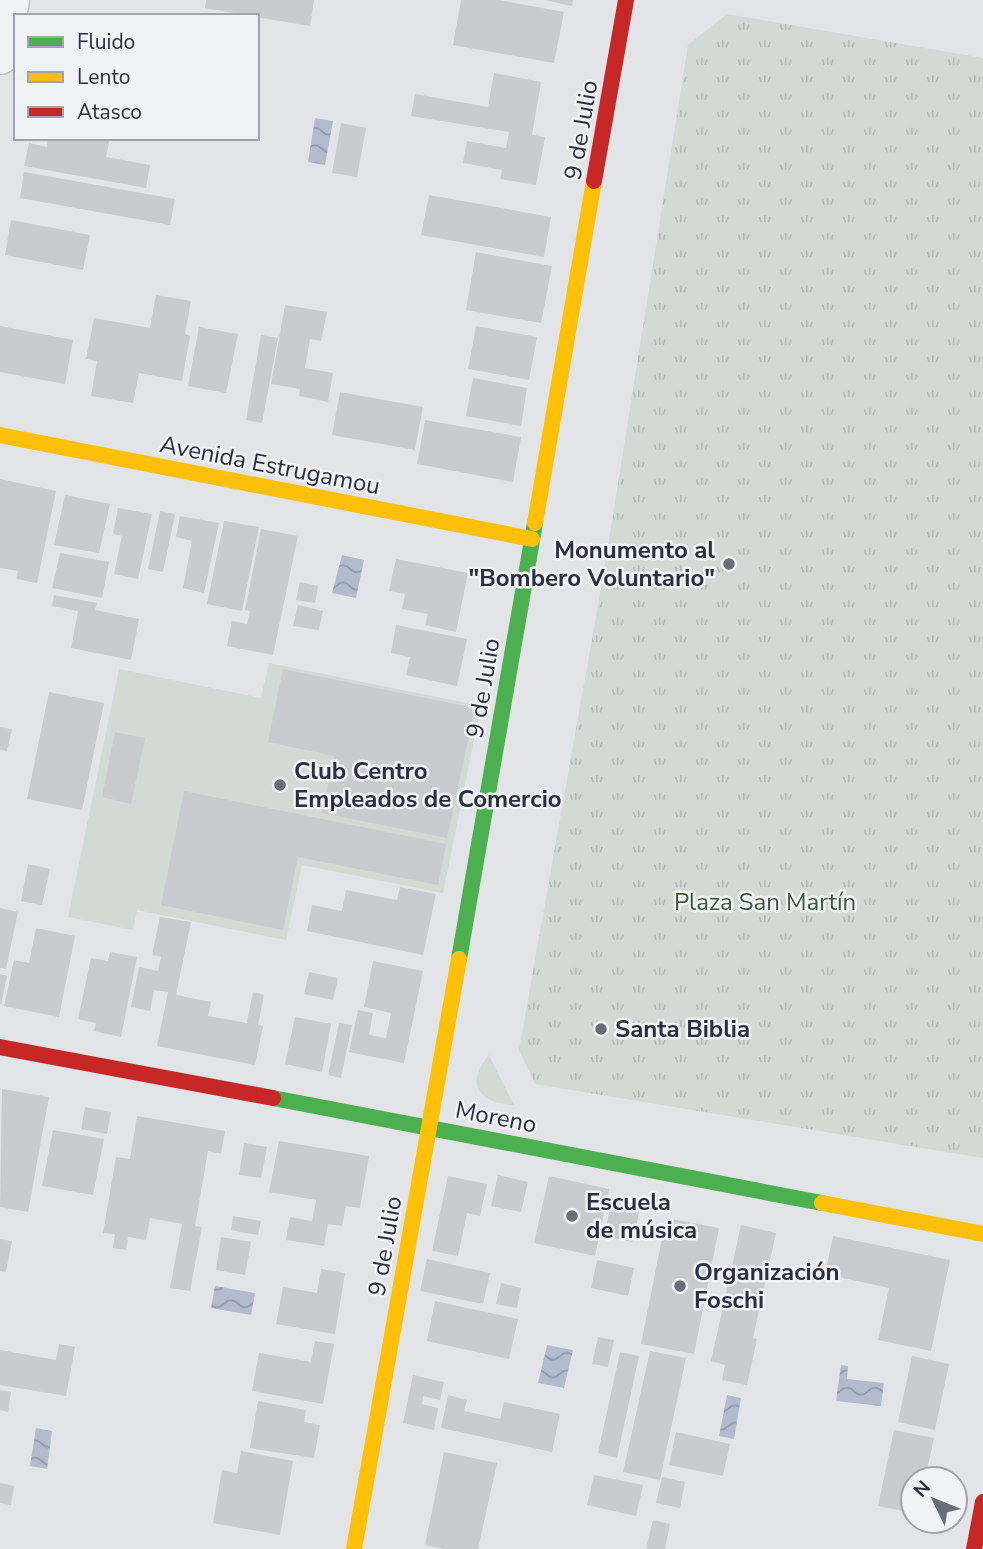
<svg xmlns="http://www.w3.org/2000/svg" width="983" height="1549" font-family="'Nunito Sans',sans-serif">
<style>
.grass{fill:#d2dad3}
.park{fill:url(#park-tufts)}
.water{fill:url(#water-waves)}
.building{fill:#cacbcf}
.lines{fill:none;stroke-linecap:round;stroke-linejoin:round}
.street-casing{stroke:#bfc1c3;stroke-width:41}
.street{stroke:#f1f2f4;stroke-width:38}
.fast{stroke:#4caf50;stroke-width:16}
.slow{stroke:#ffc107;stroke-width:16}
.jam{stroke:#c62828;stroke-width:16}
.poi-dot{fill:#6b6e7a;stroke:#f0f2f6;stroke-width:2.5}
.labels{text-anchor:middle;stroke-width:5;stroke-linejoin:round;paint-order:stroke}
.street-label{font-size:24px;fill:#2b2e3f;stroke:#f0f2f6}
.poi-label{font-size:24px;font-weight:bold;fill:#2b2e3f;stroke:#f0f2f6;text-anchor:start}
.park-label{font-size:24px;fill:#3a5939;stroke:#f0f2f6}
</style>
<defs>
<pattern id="park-tufts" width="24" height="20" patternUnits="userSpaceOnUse" patternTransform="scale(1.75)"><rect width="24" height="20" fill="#d2dad3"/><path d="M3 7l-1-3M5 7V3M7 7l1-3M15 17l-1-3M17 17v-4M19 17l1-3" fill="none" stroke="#b4bbb6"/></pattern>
<pattern id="water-waves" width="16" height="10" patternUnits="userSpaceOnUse" patternTransform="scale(1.75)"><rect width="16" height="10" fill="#b3bccf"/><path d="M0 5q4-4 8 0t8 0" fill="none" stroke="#9299a9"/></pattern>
</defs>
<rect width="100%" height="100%" fill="#e2e4e7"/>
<path class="grass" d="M269,663l212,43 -38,187 -141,-28 -16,75 -149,-30 -4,20 -65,-13 51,-248 142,29z
M489,1055l25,50c-34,-1 -50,-21 -25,-50z"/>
<path class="park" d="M727,14l256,44v1100l-448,-74 -16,-34 84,-473 85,-532z"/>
<path class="water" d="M315,118l18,3 -8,44 -17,-3z
M342,555l22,5 -8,38 -24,-5z
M215,1286l40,7 -4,22 -40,-7z
M547,1345l26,5 -9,38 -26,-5z
M841,1365l7,1 -1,13 37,4 -3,23 -45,-5z
M727,1395l14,3 -7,41 -15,-3z
M36,1428l16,3 -5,38 -17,-3z"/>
<path class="building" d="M206,0h108l-4,26 -105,-18z
M461,0h38l65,12 -10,51 -101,-18z
M545,0h28l-1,6z
M494,73l47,9 -9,53 13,2 -9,48 -36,-6 2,-9 -39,-7 4,-22 39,7 3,-16 -98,-16 4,-22 73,13z
M341,123l25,5 -9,49 -25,-4z
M48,138h62l-4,19 44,8 -4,23 -122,-22 5,-23 18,4z
M24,172l151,27 -5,26 -150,-27z
M429,195l122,22 -7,40 -123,-22z
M11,220l79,15 -7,35 -78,-15z
M476,252l76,14 -11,57 -75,-13z
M156,295l35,6 -6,33 5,2 -8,45 -43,-8 -6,30 -42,-7 6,-35 -11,-2 8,-41 56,10z
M285,305l42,7 -6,29 -11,-2 -5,29 28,5 -5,29 -29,-6 1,-7 -29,-5z
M0,326l73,14 -8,44 -65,-12z
M476,326l61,11 -8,43 -61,-11z
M199,327l39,7 -12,59 -38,-7z
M261,335l17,3 -16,85 -16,-3z
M473,378l54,10 -6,38 -55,-10z
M340,392l83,15 -8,43 -83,-15z
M425,420l96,17 -8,45 -96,-18z
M0,479l56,12 -19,92 -21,-4 2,-8 -18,-3z
M65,495l45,9 -11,49 -45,-8z
M118,508l34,6 -14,65 -24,-5 8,-38 -9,-2z
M160,511l15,3 -12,58 -15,-3z
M180,516l39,7 -15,70 -21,-5 9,-47 -16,-4z
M224,521l35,6 -17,84 -35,-7z
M261,529l37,7 -25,119 -46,-9 5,-25 15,3 3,-13 -5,-1z
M60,553l49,9 -7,36 -50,-10z
M396,559l72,14 -12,59 -31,-7 3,-11 -26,-5 3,-15 -16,-3z
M300,582l18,4 -3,17 -19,-3z
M54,595l43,8 -2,7 44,9 -8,41 -60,-12 7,-37 -26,-5z
M298,605l25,6 -4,19 -26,-4z
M396,625l71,14 -10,47 -51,-11 4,-18 -19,-4z
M283,669l192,39 -28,130 -125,-25 12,-57 -66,-14z
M49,692l55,11 -22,107 -55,-11z
M0,727l12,2 -5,22 -7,-1z
M115,732l30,6 -14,66 -29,-7z
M184,791l262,53 -8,41 -140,-28 -15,73 -122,-25z
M28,864l22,5 -8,36 -21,-4z
M400,887l36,7 -13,61 -116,-24 5,-26 30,6 4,-21 51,10z
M0,908l18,4 -12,57 -6,-1z
M160,917l31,5 -15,73 35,7 -3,14 39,7 6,-31 11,3 -6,30 5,1 -8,39 -98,-19 11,-54 -14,-2 -4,21 -19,-4 8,-40 19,4 3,-14 -9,-2z
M36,928l39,8 -16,81 -55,-11 10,-46 15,3z
M110,952l27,5 -16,80 -27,-6 2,-8 -18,-4 13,-61 17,3z
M373,961l50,10 -19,92 -55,-11 9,-42 15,3 -4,22 17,3 5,-25 -27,-6z
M309,972l29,6 -5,22 -29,-6z
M0,974l7,2 -6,28h-1z
M295,1017l36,7 -9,48 -37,-8z
M339,1023l13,2 -11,53 -13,-3z
M2,1089l47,8 -21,115 -28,-5z
M85,1107l26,5 -4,22 -26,-5z
M137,1116l88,15 -4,23 -13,-3 -13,75 7,1 -12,64 -20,-3 12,-64 -32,-6 -4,22 -18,-3 -2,13 -13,-2 2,-14 -12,-1 13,-76 14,2z
M53,1130l51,9 -11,56 -51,-9z
M279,1141l90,15 -9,52 -14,-2 -4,20 -14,-2 -4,22 -38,-6 4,-23 22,4 4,-21 -47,-8z
M244,1143l23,4 -6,31 -22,-3z
M498,1175l30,7 -7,30 -30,-6z
M448,1176l39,8 -7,32 -13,-3 -9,43 -26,-5z
M549,1176l60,13 -14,67 -61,-13z
M612,1200l28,6 -7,36 -29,-6z
M233,1216l28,5 -3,14 -27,-5z
M666,1218l53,10 -25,126 -53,-10z
M741,1225l35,8 -23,105 4,1 -10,46 -25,-5 3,-15 -14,-4z
M833,1236l117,24 -19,91 -53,-11 11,-52 -64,-14z
M221,1237l30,5 -6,33 -29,-5z
M0,1239l12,2 -6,31 -6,-1z
M427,1259l63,14 -7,31 -63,-13z
M597,1260l37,8 -6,28 -37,-8z
M321,1269l24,4 -10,61 -59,-10 7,-37 34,6z
M501,1283l20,5 -4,20 -21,-4z
M435,1301l83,18 -9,40 -82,-18z
M598,1337l16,3 -6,27 -16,-3z
M315,1341l19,3 -11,60 -71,-13 7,-38 52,9z
M59,1344l16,3 -9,49 -66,-11v-35l56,10z
M650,1351l36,7 -26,122 -37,-8z
M620,1352l19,4 -22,102 -19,-5z
M912,1356l37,8 -14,66 -37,-8z
M413,1375l31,7 -4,18 -17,-4 -1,8 16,4 -4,22 -31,-7z
M0,1390l11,2 -3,20 -8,-2z
M448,1395l19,5 -3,11 36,8 4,-17 56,12 -8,38 -111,-24z
M258,1401l48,9 -2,12 16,3 -6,33 -64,-10z
M894,1430l40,8 -9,41h-12v34l-35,-7z
M676,1432l54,12 -7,32 -54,-11z
M241,1451l52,10 -13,74 -67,-12 9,-53 15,3z
M444,1452l53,11 -19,86h-34l-19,-4z
M594,1475l49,10 -7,31 -49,-11z
M662,1477l23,5 -5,26 -24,-5z
M0,1483l14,3 -3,19 -11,-2z
M653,1520l17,4 -5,25h-19z"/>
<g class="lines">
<g class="street-casing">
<path id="street" d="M0,55l10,-55"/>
</g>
<use href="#street" class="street"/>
<path class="fast" d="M459,959l76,-436
M273,1098l549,105"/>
<path class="slow" d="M0,435l532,104
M535,523l59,-342
M822,1203l161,31
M354,1549l105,-590"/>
<path class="jam" d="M594,181l32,-181
M0,1047l273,51
M974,1549l9,-47"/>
</g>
<g class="poi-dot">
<circle cx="729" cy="564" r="7"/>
<circle cx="280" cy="785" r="7"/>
<circle cx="601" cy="1029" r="7"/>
<circle cx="572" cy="1216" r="7"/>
<circle cx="680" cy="1286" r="7"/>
</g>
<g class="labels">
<g class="street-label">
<text transform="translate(581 130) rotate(-80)" y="8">9 de Julio</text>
<text transform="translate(270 465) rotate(11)" y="8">Avenida Estrugamou</text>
<text transform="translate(483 688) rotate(-80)" y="8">9 de Julio</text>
<text transform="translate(496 1117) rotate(11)" y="8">Moreno</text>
<text transform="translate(385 1246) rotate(-80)" y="8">9 de Julio</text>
</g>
<g class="poi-label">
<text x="715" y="558" text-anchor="end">Monumento al<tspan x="715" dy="28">"Bombero Voluntario"</tspan></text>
<text x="294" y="779">Club Centro<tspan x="294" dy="28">Empleados de Comercio</tspan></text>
<text x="615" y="1037">Santa Biblia</text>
<text x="586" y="1210">Escuela<tspan x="586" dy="28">de música</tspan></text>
<text x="694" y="1280">Organización<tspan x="694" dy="28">Foschi</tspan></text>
</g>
<g class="park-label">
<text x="765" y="910">Plaza San Martín</text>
</g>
</g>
<rect x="14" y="14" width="245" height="126" fill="#f0f2f6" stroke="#a1a4ad" stroke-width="2"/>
<rect x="28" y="37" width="35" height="10" fill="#4caf50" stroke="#a1a4ad" stroke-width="2"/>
<text x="77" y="49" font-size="21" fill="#2b2e3f">Fluido</text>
<rect x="28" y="72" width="35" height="10" fill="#ffc107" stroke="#a1a4ad" stroke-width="2"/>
<text x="77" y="84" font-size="21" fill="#2b2e3f">Lento</text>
<rect x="28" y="107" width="35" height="10" fill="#c62828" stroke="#a1a4ad" stroke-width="2"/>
<text x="77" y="119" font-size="21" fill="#2b2e3f">Atasco</text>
<g transform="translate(934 1500) rotate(313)"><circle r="33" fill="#f0f2f6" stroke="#a1a4ad" stroke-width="2"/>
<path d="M0-5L12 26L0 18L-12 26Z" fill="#6b6e7a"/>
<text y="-10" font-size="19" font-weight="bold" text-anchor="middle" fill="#2b2e3f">N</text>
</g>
</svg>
